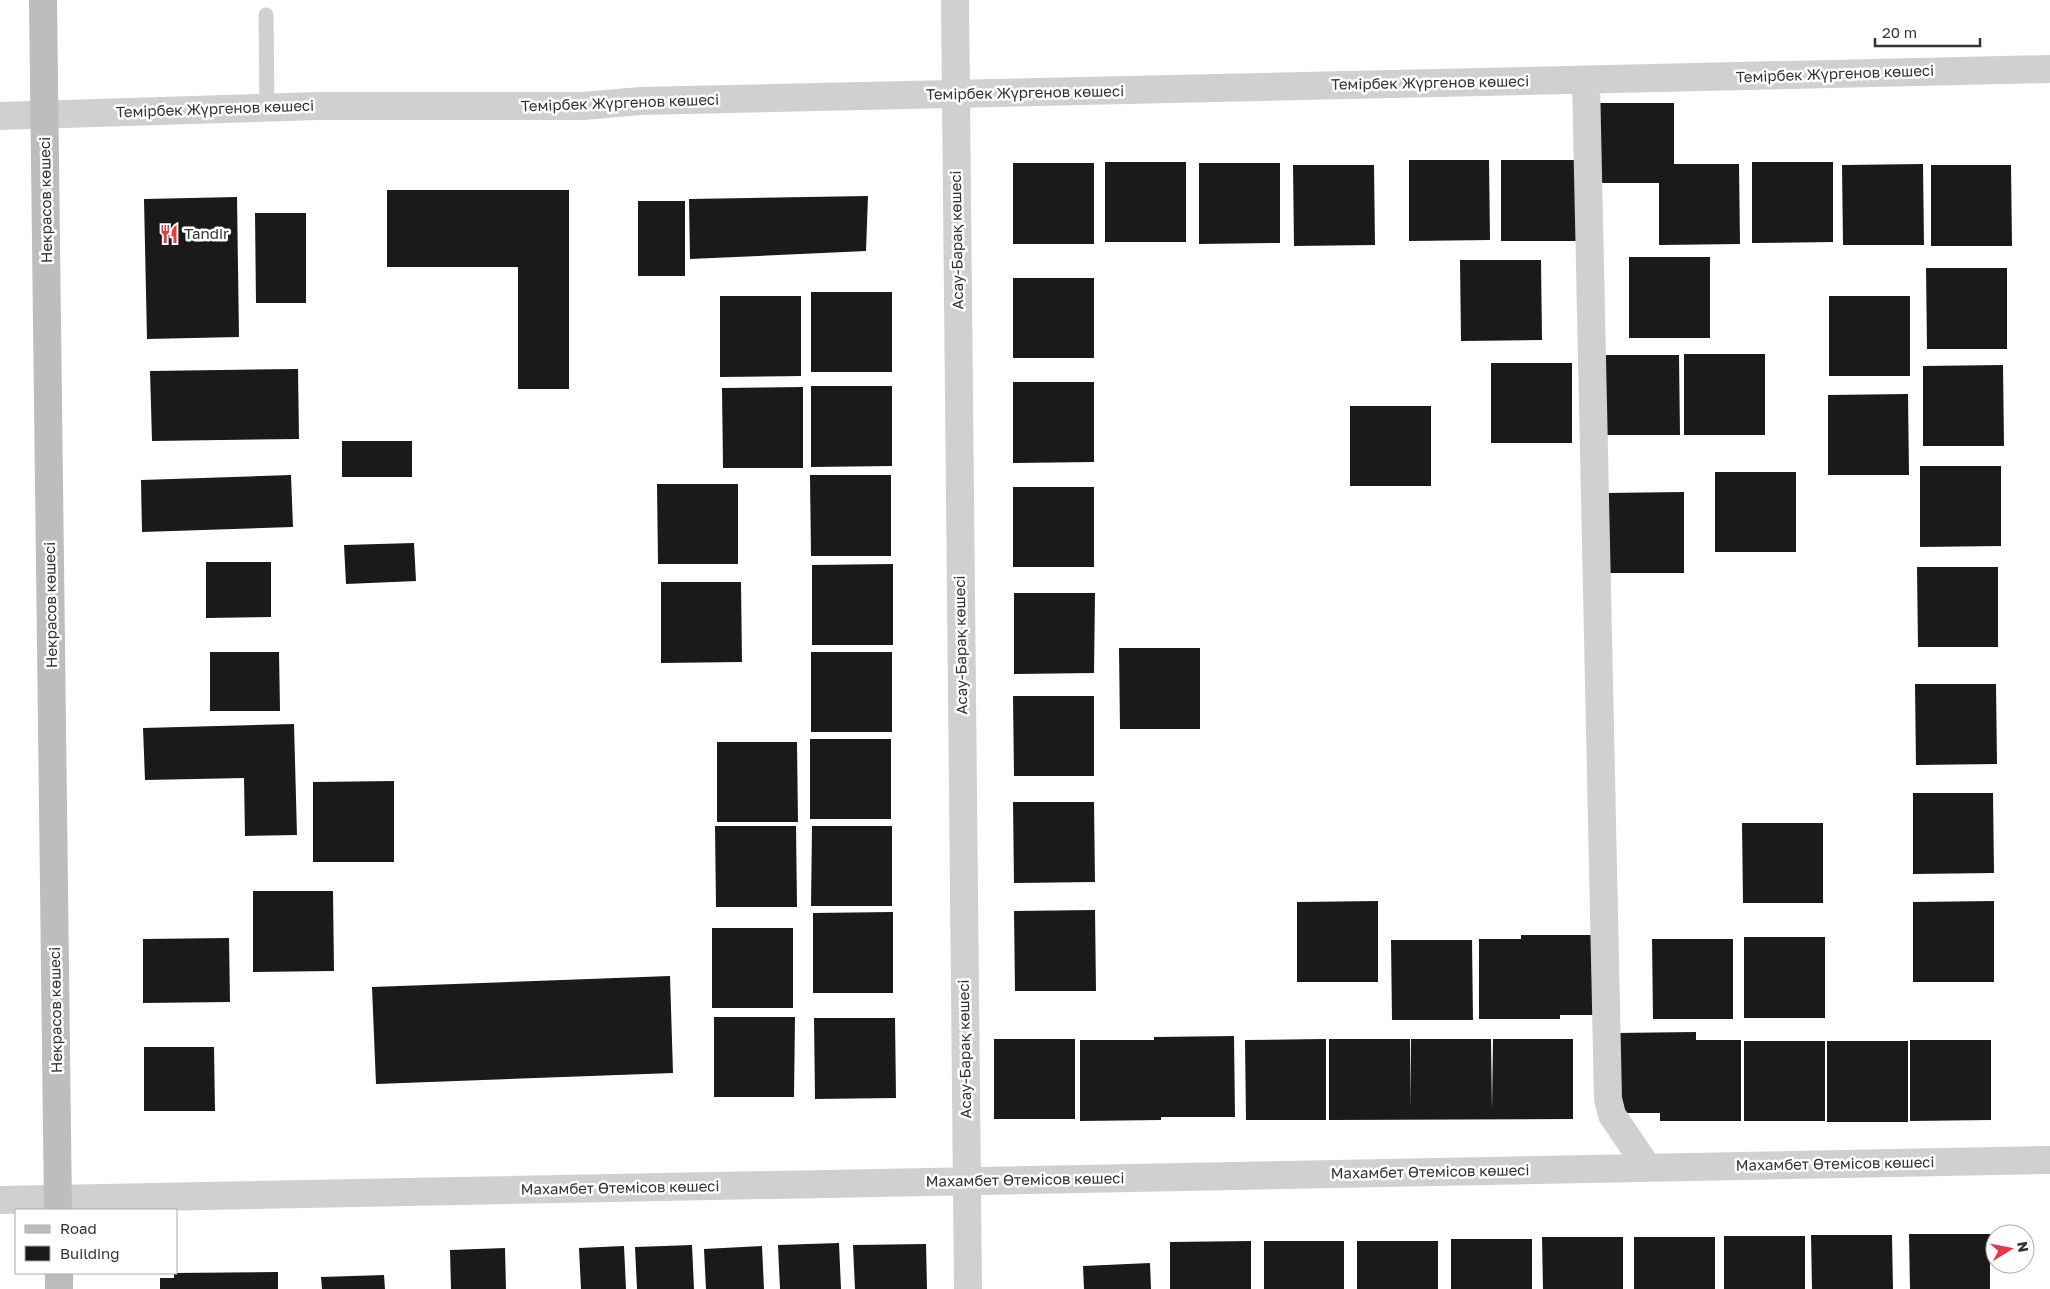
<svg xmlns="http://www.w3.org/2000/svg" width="2050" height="1289" font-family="'Golos Text',sans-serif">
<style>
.building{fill:#1a1a1a}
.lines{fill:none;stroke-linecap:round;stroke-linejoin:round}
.service{stroke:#d0d0d0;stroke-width:15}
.minor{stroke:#d0d0d0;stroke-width:28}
.tertiary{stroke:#d0d0d0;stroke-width:28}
.secondary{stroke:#bdbdbd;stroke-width:28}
.labels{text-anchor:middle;stroke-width:5;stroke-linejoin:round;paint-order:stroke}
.street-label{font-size:15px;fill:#333;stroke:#fff}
.poi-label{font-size:15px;fill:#333;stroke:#fff;text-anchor:start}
</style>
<rect width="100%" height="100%" fill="#fff"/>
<path class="building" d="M1593,103h81v61h65l1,80 -81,1v-62h-66z
M1409,160h80l1,80 -81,1z
M1501,160h81v81h-81z
M1105,162h81v80h-81z
M1752,162h81v80l-81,1z
M1013,163h81v81h-81z
M1199,163h81v80l-81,1z
M1923,164l1,81h-81l-1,-80z
M1293,165h81l1,80 -81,1z
M1931,165h80l1,81h-81z
M387,190h182v199h-51v-122h-131z
M868,196l-2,55 -176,8 -1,-60z
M237,197l2,140 -92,2 -3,-140z
M638,201h47v75h-47z
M255,213h51v90h-50z
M1629,257h81v81h-81z
M1460,260h81l1,80 -81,1z
M1926,268h81v81h-80z
M1013,278h81v80h-81z
M811,292h81v80h-81z
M720,296h81v80l-81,1z
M1829,296h81v80h-81z
M1684,354h81v81h-81z
M1598,355h81l1,80h-81z
M1491,363h81v80h-81z
M2003,365l1,81h-81v-80z
M298,369l1,70 -147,2 -2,-70z
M1013,382h81v80l-81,1z
M811,386h81v80l-81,1z
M803,387v81h-80l-1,-80z
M1908,394l1,81h-81v-80z
M1350,406h81v80h-81z
M342,441h70v36h-70z
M1920,466h81v80l-81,1z
M1715,472h81v80h-81z
M291,475l2,52 -151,5 -1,-52z
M810,475h81v81h-80z
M657,484h81v80h-80z
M1013,487h81v80h-81z
M1684,492v81h-81v-80z
M414,543l2,38 -70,3 -2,-39z
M206,562h65v55l-65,1z
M893,564v81h-81v-80z
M1917,567h81v80h-80z
M661,582h80l1,80 -81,1z
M1014,593h81l-1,80 -80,1z
M1119,648h81v81h-80z
M210,652h69l1,59h-70z
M811,652h81v80h-81z
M1915,684h81l1,80 -81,1z
M1013,696h81v80h-80z
M294,724l3,111 -52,1 -1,-58 -99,2 -2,-52z
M810,739h81v80h-81z
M717,742h80l1,80h-81z
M394,781v81h-81v-80z
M1913,793h80l1,80 -81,1z
M1013,802h81l1,80 -81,1z
M1742,823h81v80h-80z
M715,826h81l1,81h-81z
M812,826h80v80h-81z
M253,891h80l1,80 -81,1z
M1378,901v81h-81v-80z
M1994,901v81h-81v-80z
M1095,910l1,81h-81l-1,-80z
M893,912v81h-80v-80z
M712,928h81v80h-81z
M1521,935h81l1,80h-43v4h-81v-80h42z
M1744,937h81v81h-81z
M229,938l1,64 -87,1v-64z
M1652,939h81v80h-80z
M1391,940h81l1,80h-81z
M670,976l3,97 -297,11 -4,-97z
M714,1017h81l-1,80h-80z
M814,1018h81l1,80 -81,1z
M1696,1032v8h45v81h-81v-8h-45v-80z
M1234,1036l1,81h-74v3l-81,1v-81h74v-3z
M994,1039h81v80h-81z
M1326,1039v81h-80l-1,-80z
M1329,1039h81l1,71v-71h80l1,71 1,-71h80v80l-244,1z
M1910,1040h81v80l-81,1z
M1744,1041h81v80h-81z
M1827,1041h81v81h-81z
M144,1047h70l1,64h-71z
M1909,1234h81v55h-80z
M1811,1235h81l1,54h-81z
M1724,1236h81v53h-81z
M1542,1237h81v52h-80z
M1634,1237h81v52h-81z
M1451,1239h81v50h-81z
M1251,1241v48h-81v-47z
M1264,1241h80v48h-80z
M1357,1241h81v48h-81z
M839,1243l2,46h-61l-2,-44z
M926,1244l1,45h-72l-2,-44z
M692,1245l2,44h-57l-2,-42z
M624,1246l2,43h-45l-2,-41z
M762,1246l2,43h-58l-2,-40z
M505,1248l1,41h-55l-1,-39z
M1150,1263l1,26h-67l-1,-23z
M278,1272v17h-118v-11h14v-5z
M384,1275l1,14h-63l-1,-12z"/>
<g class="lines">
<path class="service" d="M266,15l1,93"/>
<path class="minor" d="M1586,81l22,1018 4,16 36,53
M0,116l318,-10h265l57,-5 1410,-32
M0,1200l2050,-40"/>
<path class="tertiary" d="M955,0l13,1289"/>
<path class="secondary" d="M43,0l15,1210
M59,1273v16"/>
</g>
<defs>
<g id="restaurant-bare" transform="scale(1.5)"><path d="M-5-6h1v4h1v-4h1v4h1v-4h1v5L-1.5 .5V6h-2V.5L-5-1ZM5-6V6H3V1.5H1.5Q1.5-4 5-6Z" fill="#e63946" stroke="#fff" stroke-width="2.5" paint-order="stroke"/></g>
</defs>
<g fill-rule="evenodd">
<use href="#restaurant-bare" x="169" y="234"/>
</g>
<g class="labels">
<g class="street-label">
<text transform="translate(1835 74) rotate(-2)" y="5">Темірбек Жүргенов көшесі</text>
<text transform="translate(1430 83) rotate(-1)" y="5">Темірбек Жүргенов көшесі</text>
<text transform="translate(1025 93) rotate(-1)" y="5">Темірбек Жүргенов көшесі</text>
<text transform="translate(620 103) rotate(-2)" y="5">Темірбек Жүргенов көшесі</text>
<text transform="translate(215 109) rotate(-2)" y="5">Темірбек Жүргенов көшесі</text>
<text transform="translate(46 200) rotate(-91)" y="5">Некрасов көшесі</text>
<text transform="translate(957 240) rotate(-91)" y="5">Асау-Барақ көшесі</text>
<text transform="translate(51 605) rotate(-91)" y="5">Некрасов көшесі</text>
<text transform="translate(961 645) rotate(-91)" y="5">Асау-Барақ көшесі</text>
<text transform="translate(56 1010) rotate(-91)" y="5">Некрасов көшесі</text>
<text transform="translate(965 1049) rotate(-91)" y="5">Асау-Барақ көшесі</text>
<text transform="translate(1835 1164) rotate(-1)" y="5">Махамбет Өтемісов көшесі</text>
<text transform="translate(1430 1172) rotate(-1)" y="5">Махамбет Өтемісов көшесі</text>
<text transform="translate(1025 1180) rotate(-1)" y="5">Махамбет Өтемісов көшесі</text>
<text transform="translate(620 1188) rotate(-1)" y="5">Махамбет Өтемісов көшесі</text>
</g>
<g class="poi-label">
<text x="184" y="239">Tandir</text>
</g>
</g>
<rect x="15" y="1209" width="162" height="65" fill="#ffffff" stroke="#adadad"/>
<rect x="25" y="1225" width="25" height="8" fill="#bdbdbd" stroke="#adadad"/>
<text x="60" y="1234" font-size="15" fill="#333333">Road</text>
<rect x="25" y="1246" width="25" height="15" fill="#1a1a1a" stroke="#adadad"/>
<text x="60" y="1259" font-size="15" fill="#333333">Building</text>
<g transform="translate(2010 1249) rotate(80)"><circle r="24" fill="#ffffff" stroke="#adadad"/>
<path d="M0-4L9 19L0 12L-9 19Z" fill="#e63946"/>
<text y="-8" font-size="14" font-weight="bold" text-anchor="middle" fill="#333333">N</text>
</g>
<path d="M1875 38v8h105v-8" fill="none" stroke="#333333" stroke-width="2.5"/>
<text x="1882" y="38" font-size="15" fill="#333333" stroke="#ffffff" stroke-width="4" paint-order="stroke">20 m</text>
</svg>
